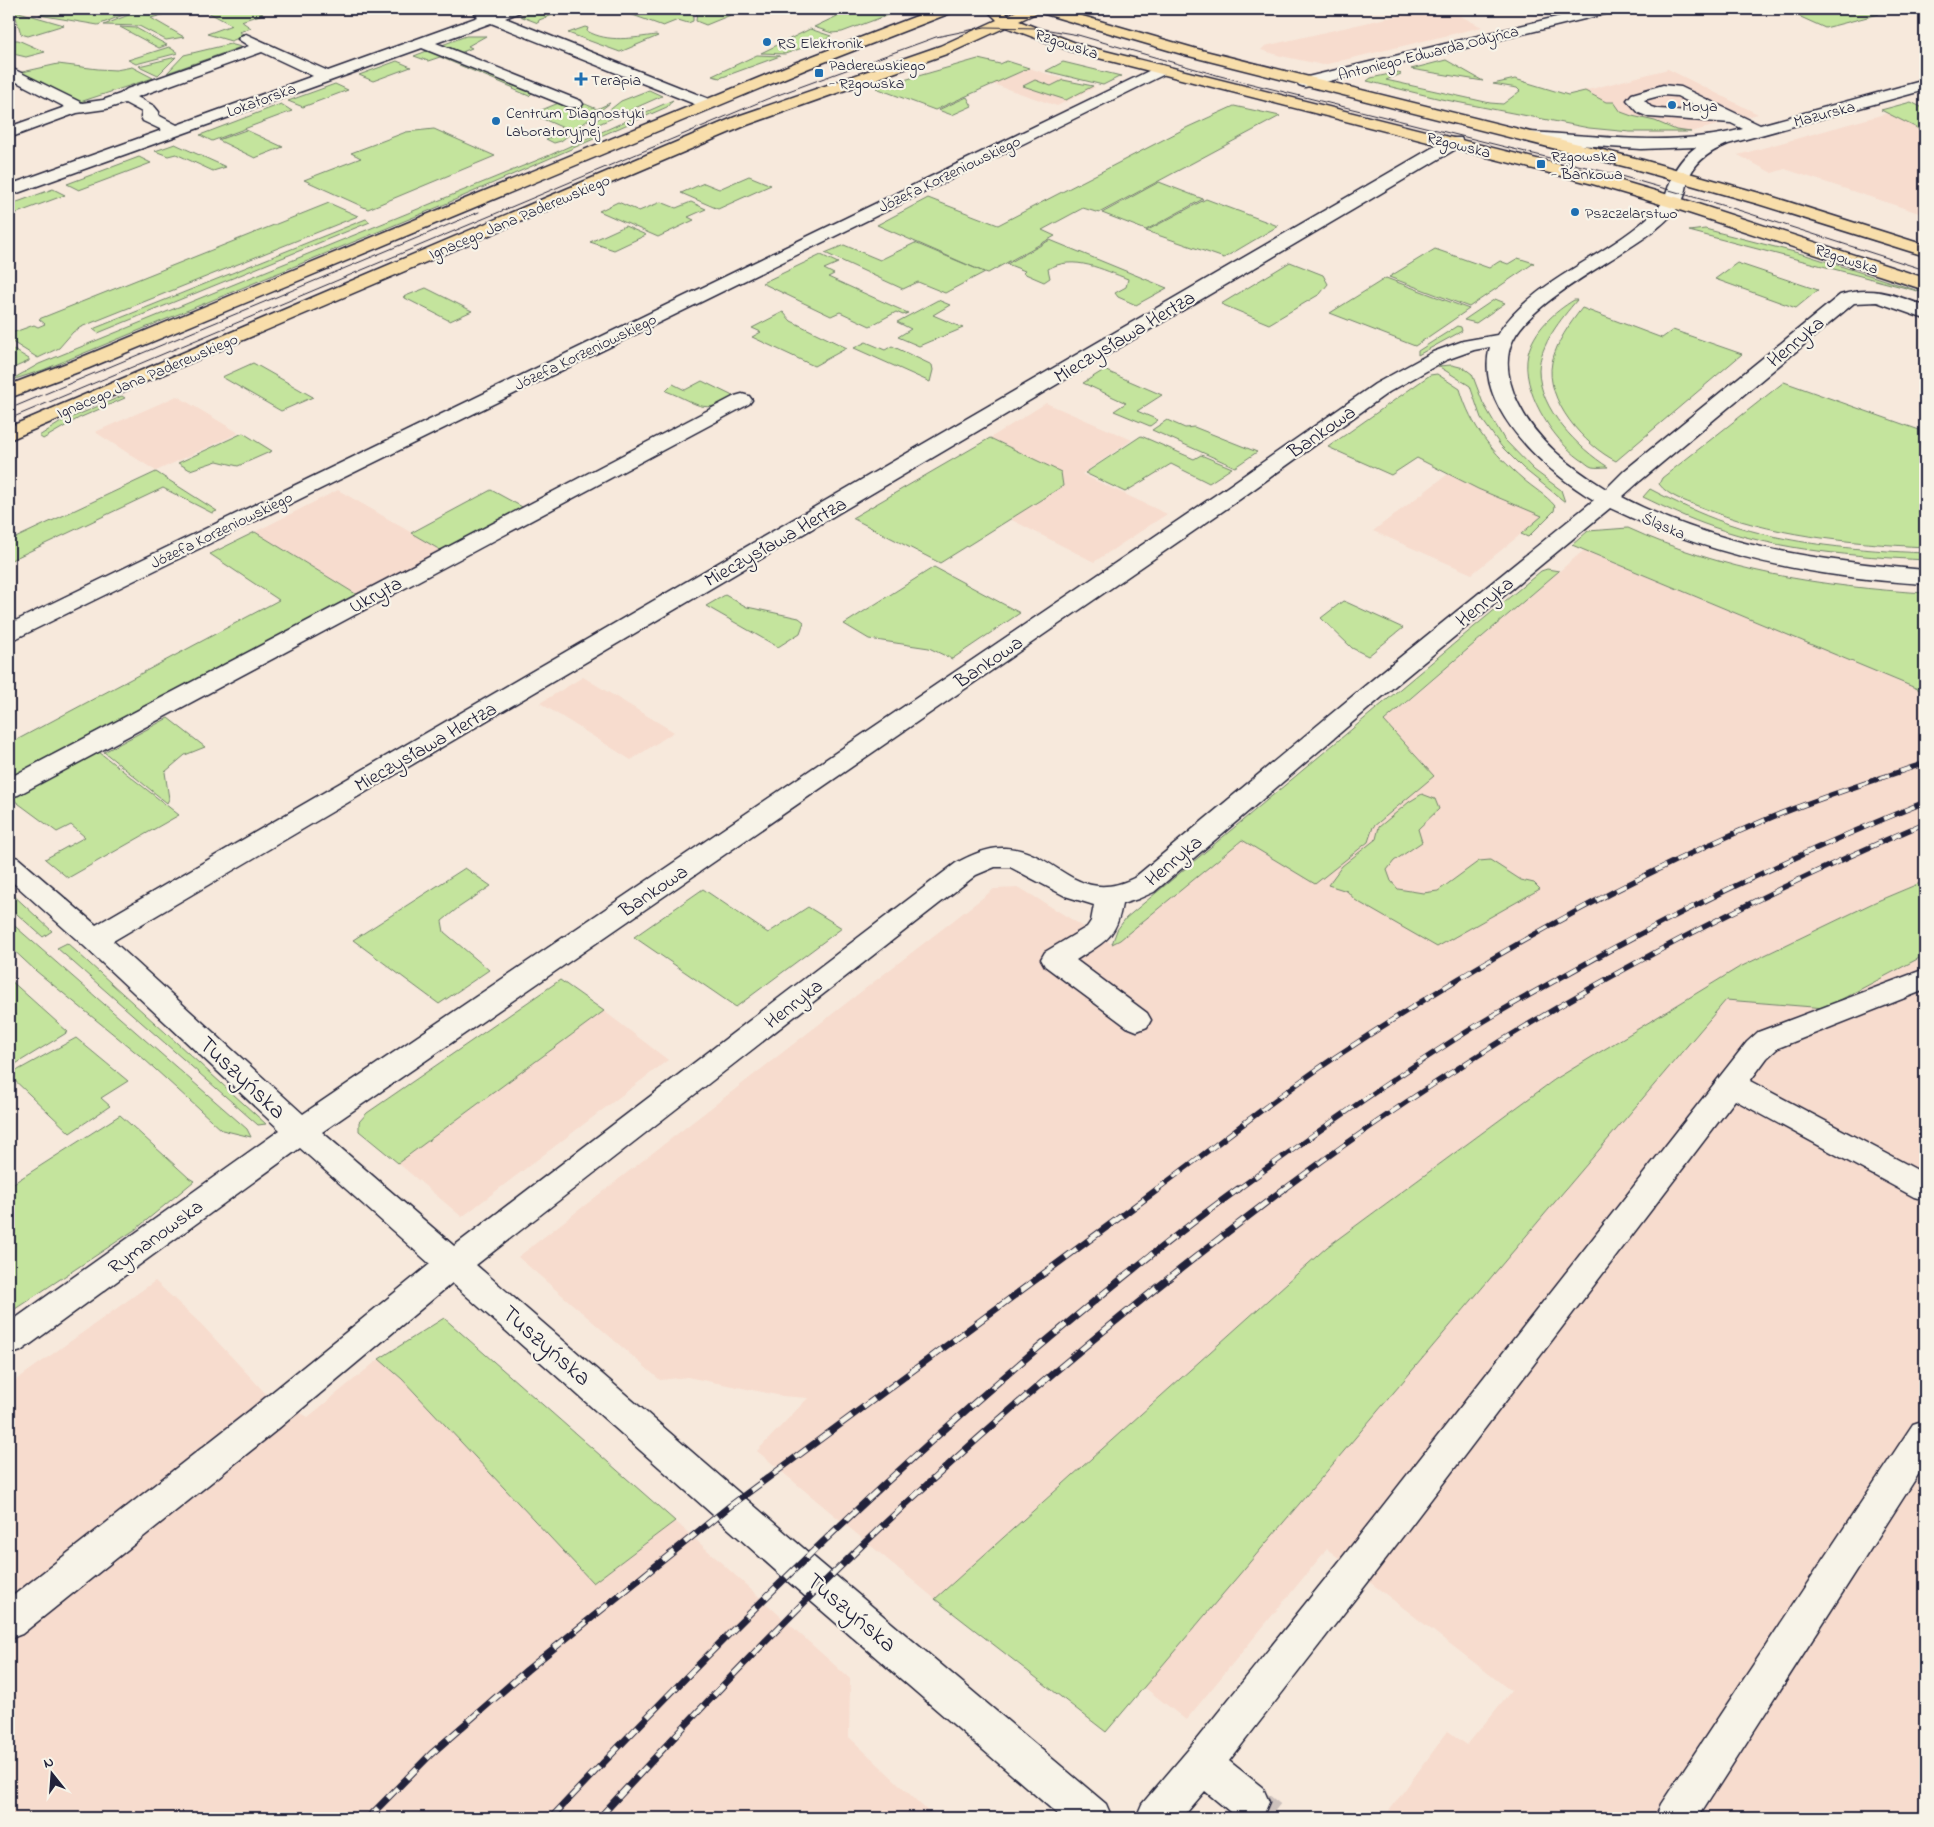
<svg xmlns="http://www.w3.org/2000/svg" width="1934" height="1827" font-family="'Indie Flower',sans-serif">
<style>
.built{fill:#f7dcce}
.green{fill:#c4e49d;stroke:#73836c}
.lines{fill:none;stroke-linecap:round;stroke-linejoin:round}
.minor-tunnel{stroke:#ccc1bc;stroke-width:36;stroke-dasharray:36 18;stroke-linecap:butt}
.minor-casing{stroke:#22223b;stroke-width:3}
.major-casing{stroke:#22223b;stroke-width:3}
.minor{fill:#f7f3e8;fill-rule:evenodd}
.major{fill:#f8deab;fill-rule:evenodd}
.tram{stroke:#22223b;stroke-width:1}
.rail-far1-casing{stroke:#22223b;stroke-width:5.5}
.rail-casing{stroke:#22223b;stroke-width:7}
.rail-far1{stroke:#f7f3e8;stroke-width:4;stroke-dasharray:11;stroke-linecap:butt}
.rail{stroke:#f7f3e8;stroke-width:5;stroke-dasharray:14;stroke-linecap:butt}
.poi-dot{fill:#1f6fb2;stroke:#f7f3e8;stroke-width:2}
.labels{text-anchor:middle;stroke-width:4.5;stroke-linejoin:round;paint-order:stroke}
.far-poi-label{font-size:16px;fill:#22223b;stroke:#f7f3e8;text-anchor:start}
.far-street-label{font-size:16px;fill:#22223b;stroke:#f7f3e8}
.street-label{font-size:20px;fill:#22223b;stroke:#f7f3e8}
.near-street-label{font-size:24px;fill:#22223b;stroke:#f7f3e8}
</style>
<rect width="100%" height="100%" fill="#f7e9dc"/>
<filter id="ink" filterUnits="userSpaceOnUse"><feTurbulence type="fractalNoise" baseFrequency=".02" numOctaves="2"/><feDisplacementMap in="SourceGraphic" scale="10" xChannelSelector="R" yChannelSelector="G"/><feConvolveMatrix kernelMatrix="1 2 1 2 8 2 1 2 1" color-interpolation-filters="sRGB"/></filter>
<g filter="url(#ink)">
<path class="built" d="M1426,9h21l35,18 -159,38 -42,-9 -20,-6 4,-4z
M1029,68l31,10 36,9 -39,19 -64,-22z
M1668,69l90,45 -67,18 -36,1 -66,-5 -83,-17z
M1888,113l37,19v83l-140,-46 -13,4 -34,-18z
M177,396l62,37 -83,38 -61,-39z
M1046,403l86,37 -50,34 85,40 -73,48 -84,-43 53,-33 -2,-14 -71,-34z
M1448,474l30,15 65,27 -71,58 -99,-43z
M338,490l35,20 69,41 -83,45 -104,-64z
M1584,550l341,142v189l-50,21 -137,66 -184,112 -227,167 -392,352 -178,-148 51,-53 -26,-2 -95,-19 -27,3 -142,-123 476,-368 26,-1 92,56 8,-4 122,-100 73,43 53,-41 5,-15 60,-51 -49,-54z
M583,677l91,55 -43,28 -91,-57z
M1925,955v863h-178l-9,-6 -4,6h-350l64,-87 19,14 44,-54 -184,-142 -141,171 -42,-33 582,-687 99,8z
M604,1011l64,49 -206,157 -64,-54z
M155,1281l46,43 66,71 41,22 71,-58 23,20 191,204 82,-62 175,158 -1,58 86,81h-926v-433z"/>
<path class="green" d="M53,9h85l-40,16 -59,-10z
M143,9h40l-32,9 33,19 -18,3 -27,-14 -35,-1z
M202,9h49l12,5 -22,7 10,7 -12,4 7,3 -15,6 -24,-7 25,-9z
M541,9h28l-30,11 -1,3 -18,-7z
M621,9h72v12l-5,2 -10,-3 -15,6 -44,-16z
M697,9h23l13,5 -27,11 -10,-4z
M852,9h52l-62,23 -10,1 -18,-6z
M1783,9h85l11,5 -54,14z
M12,10l52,15 -36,11 -7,-2 -6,-20z
M120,27l16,1 31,17 -8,3z
M585,27l3,1 -1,3c21,12 46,7 69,4l2,1 -38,16 -52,-19z
M810,29l21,7 -6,4 -40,14 -24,-1z
M466,36h20l-18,10 4,2 -12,5 -18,-8z
M13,40h5l27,12 -19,5 -17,-4v-12z
M230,44l11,3 -74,26 17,-18z
M169,47l9,6 -42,11 -8,-4z
M432,49l101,43 -4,4 -16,-7 1,-1 -74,-31 -12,4 -14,-5z
M757,55l23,1 -60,22 -8,-2z
M176,57l-18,18 -19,-9z
M978,59l22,5 7,-3 22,7 -94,42 -59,-22z
M1446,60l37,21 -72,-12z
M397,61l14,6 -38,14 -14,-6z
M1063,62l58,14 -18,9 -57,-14z
M58,64l40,5 18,1 16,-3 21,11 -73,24 -62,-29z
M1399,72l2,2 -15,6 104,23 13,1 17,-13 -3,-3 -24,-4 22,-5 53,16 17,-4 21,11h8l7,10 11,4 23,5 21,9 15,2h-61l-41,-4 -148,-29 -74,-18 4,-3z
M1035,80l16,6 12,-6 30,6 -27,14 -43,-14z
M335,84l13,6 -45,17 -15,-6z
M649,90l13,6 -79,35 38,-30z
M967,97l5,9 -20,9 -14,-5z
M673,100l-6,7 -224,98 -400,165 -34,11 30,-17 511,-209z
M561,102l14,6 10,-4 12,5 13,-6 -49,38 -7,2 -8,-4 22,-9 -36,-16z
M1911,102l14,7v23l-44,-22z
M281,104l11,7 -80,30 -12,-6z
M1234,106l46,10 -181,97 -16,-5 -41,22 13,6 -67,37 -3,-1 -40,21 -27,-11 -15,7 -78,-36 19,-8 36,15 35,-17 69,29 -107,-47 51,-27 70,27 190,-98z
M434,129l61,27 -127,53 -64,-29 57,-22 -10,-5 55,-21z
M246,130l37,17 -28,11 -37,-18z
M175,144l51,23 -13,4 -37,-17 -8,2 -13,-5z
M139,157l12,6 -72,27 -12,-6z
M749,176l22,9 -53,24 -37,-16 23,-10 15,6z
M1159,182l44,17 -57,31 -44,-17z
M53,189l12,6 -56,21v-11z
M1206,199l72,27 -54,32 -78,-27z
M618,202l21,9 22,-9 15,6 15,-6 15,7 -18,8 6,3 -36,17 -59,-26z
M329,203l29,13 -277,111 -8,5 -14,16 -21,10 -29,-18v-6l25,-9 4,2 7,-3 -6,-5z
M366,219l4,3 -272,111 -5,-4z
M625,226l21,9 -32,15 -24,-8z
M1705,229l101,26 119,38 -236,-62z
M1050,240l117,48 -31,17 -18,-8 -3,-4 11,-6 2,-8c-25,-9 -54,-25 -80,-10l2,9 -6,4 -21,-9 2,-2 -18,-7z
M1435,249l54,19 11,-7 8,3 10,-6 16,5 -65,44 -80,-30z
M821,255l17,8 -14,6 10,5 -6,3 80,36 -5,2 -7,-3 -26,14 -30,-14 -9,4 -69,-33z
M1290,262l33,13 5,9 -8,10 -51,30 -48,-20z
M1737,263l81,27 -22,18 -81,-29z
M1386,278l83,31 -54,37 -85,-33z
M426,288l46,23 -22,10 -47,-24z
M1495,299l10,4 -29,20 -12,-3z
M938,300l12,5 -17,10 30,13c-15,7 -29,11 -44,18l-21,-9 13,-8 -14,-7z
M1574,300h3c-16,19 -37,44 -38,70 0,39 39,78 69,97 -5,0 -11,1 -16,0 -4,-1 -8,-6 -12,-8 -28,-20 -60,-70 -52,-105 6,-24 26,-42 46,-54z
M1582,308l80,30 11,-8 69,24 -126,107c-31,-15 -72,-61 -64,-99 5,-21 17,-37 30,-54z
M783,312l8,9 56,27 -33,18 -62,-29 9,-5 -9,-4z
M1457,326l4,1 1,4 -44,24v-4z
M866,342l19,8 7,-4 40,19 1,5 -3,12 -76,-34z
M11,348l18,11v2l-20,9v-21z
M253,363l60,34 -32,14 -59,-34z
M1452,365l12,3 8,6 11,29 21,36 30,31 27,20 4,12 -41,-33 -23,-23 -20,-28 -11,-32 -32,-20z
M1104,370l58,25 -25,16 21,9 -8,6 -36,-15 12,-8 -43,-20z
M1437,374l23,15c11,38 33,64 63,90 10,9 23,16 32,27l-1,5 -26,26 -7,-3 21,-18 -64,-27 -61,-31 -26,17 -63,-28 102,-72z
M702,381l35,17c-37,17 -37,6 -71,-7l7,-7 12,6z
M1784,382l141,50v115c-77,-4 -154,-11 -227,-41 -13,-5 -30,-10 -39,-22l3,-6z
M122,396l3,2 -46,20 -36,21 -4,-3 22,-14z
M1167,420l18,8 9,-1 63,25 -22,15 -83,-37z
M243,433l29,18 -34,15 -21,-5 -27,9 -12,-7z
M1141,436l53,23 7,-4 31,13 -23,15 -38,-19 -46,28 -40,-19z
M990,438l71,34 2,14 -123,77 -88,-45z
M156,472l61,39 -5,2 -49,-25 -154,73v-20z
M1650,489c25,13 50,25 76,34 64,22 133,27 199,30v7c-72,-4 -143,-9 -212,-33 -24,-8 -47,-19 -70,-30z
M491,490l35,19 -84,42 -31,-18z
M1628,528c94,43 195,59 297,65v99l-353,-147 16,-14z
M255,532l104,64 -350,188v-40l270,-144 -69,-46z
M934,567l86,46 -68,46 -23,-11 -60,-9 -25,-15z
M1547,569l12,2 -175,150 50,55 -61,51 -5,15 -53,42 -73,-44 -122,100 -8,4 5,-14 9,-12 415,-347z
M725,595l22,12 52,11 5,4 -4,11 -22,14 -72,-41z
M1343,601l3,1 57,26 -35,28 -16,-8 -31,-30z
M168,718l37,29 -20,8 -20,17 4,27 -2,4 -63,-51z
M99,752l80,63 -111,63 -23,-19 40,-22 -14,-12 -14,7 -46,-34z
M1422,794l13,5 4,10 -21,20 4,13 -28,19 -7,9 4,11 7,8 25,4 15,-2 41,-30 11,-1 31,20 13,3 6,6 -103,58 -82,-47 -8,-9 -19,-6 14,-19 34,-27 3,-12 30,-25z
M465,868l26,18 -33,22 -16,13 2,11 45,38 -50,34 -86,-64z
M1925,881v74l-100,53 -99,-8 -620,732 -171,-133 392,-352 227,-167 184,-112 137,-66z
M703,889l65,44 40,-26 34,21 -106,79 -102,-70z
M9,891l43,40 -9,6 -34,-30z
M9,921l238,208 4,8 -29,-7 -78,-71 -108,-88 -27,-25z
M67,943l199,181 -8,1 -201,-177z
M9,979l59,53 -59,36z
M560,980l44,31 -206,152 -39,-32v-9l8,-9z
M76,1038l52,43 -27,17 9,8 -40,27 -61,-58z
M120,1115l69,63 5,3 -58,48 -127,84v-127z
M444,1318l231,203 -82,62 -191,-204 -23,-20z"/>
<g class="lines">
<path class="minor-tunnel" d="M1249,1802l20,16"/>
<g class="minor-casing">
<path id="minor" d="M483,9c12,4 26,0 39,0l-2,3 -15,6 209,83 2,3 -2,3h-12l-211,-84 -55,20 145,58 2,3 -2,3h-12l-147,-59 -413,148v-11l153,-55 -19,-9 -2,-4 1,-5 -17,-9 -19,6 -29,4 -68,25v-11l56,-20 -56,-29v-11l73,36 21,-3 17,-6 7,-5 122,-43 -11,-7 3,-3 5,-2 82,37 150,-54 -3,-3 3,-3zM262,52l51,24 -136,49 -19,-10 1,-3 -5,-6 -17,-9z
M1590,9h26l-3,3 -308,75 -6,-2 -2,-3 2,-3z
M1161,65l6,2 2,3 -2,3 -1150,565 -8,2v-16z
M1925,80v10l-197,54c-17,7 -35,18 -40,37 -2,6 -2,12 -5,18 -5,12 -18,23 -28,31 -37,29 -123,70 -142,110 -10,20 -4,44 5,63 18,38 53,64 88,86l18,-18 216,-176c33,-10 55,0 85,11v13l-48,-17 -23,1 -214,178 -18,16c95,50 198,64 303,73v14c-109,-6 -216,-28 -315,-76l-214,177 -242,207 -16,7 -16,5c-6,35 -18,38 -46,56l71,53 4,7 -4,7 -10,4 -10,-4 -82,-61 -4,-7 4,-7 42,-25 4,-6 3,-16 -29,-9 -55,-29h-15l-19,8 -500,390 334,289 296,250 6,14h-50l-278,-240 -332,-295 -179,150 -251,201 -13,5v-40l240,-188 181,-147 -130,-116 -279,203 -12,4v-32l271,-193 -196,-184 -75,-67v-24l9,3 78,67 1353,-787h12l2,4 -2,4 -1348,795 190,173 917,-622 155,-108 58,-32 30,-11 34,-6c38,-58 111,-77 159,-125 10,-9 10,-18 15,-30 4,-13 14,-25 25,-33l-55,2 -111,-7 -6,-1 -2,-4 2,-4 6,-1c70,4 145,15 213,-3l-12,-6 -82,-6 -10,-4 -12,-13 5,-6 31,-9 18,2 79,38zM1663,95l14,1 31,16 -50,-3 -7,-2 -7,-7zM1490,347c-17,61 58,126 104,153l-216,175 -244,203c-59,29 -77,-28 -129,-30 -17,-1 -34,7 -49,15l-502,383 -132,-114 914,-630 153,-110 57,-32 28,-10z
M742,394l7,2 3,4 -3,4 -731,391 -9,2v-19l726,-382z
M1925,969v21l-147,58 -11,10 -17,23 175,93v26l-11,-3 -179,-97 -367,482 -139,179 34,27 6,14 -6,14c-8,4 -20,4 -28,0l-30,-25 -23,27h-46l6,-14 46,-54 154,-192 405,-516 11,-10z
M1925,1420v44l-227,354h-43l6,-14 252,-380z"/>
</g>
<g class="major-casing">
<path id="major" d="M935,9h21l-3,3 -144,56 -720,300 -80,30v-13l66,-25 722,-298z
M997,9l6,1 5,5 13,-6h37l139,40 446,111 127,36 155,49v11l-167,-52 -127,-36 -446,-113 -147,-43 -19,9 62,24 520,130 78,23 246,80v12l-258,-84 -78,-23 -518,-132 -65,-24 -54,25 -205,73 -738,315v-13l726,-310 205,-71 57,-26 -7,-7z"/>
</g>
<use href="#minor" class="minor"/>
<use href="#major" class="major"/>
<path class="tram" d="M9,409l470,-197
M9,419l758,-320 169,-62 49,-10 53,1 40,7 142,41 394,98 121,35 190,61"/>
<g class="rail-far1-casing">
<path id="rail-far1" d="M1156,1190c58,-43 115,-89 175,-130 139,-93 285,-177 439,-242 51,-21 103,-37 155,-55
M1237,1190c78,-57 157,-113 239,-164 26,-16 53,-31 80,-46 121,-69 240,-126 369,-178
M1283,1190c197,-149 415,-270 642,-367"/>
</g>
<g class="rail-casing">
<path id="rail" d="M368,1818l63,-64 96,-84 203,-164 428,-317
M551,1818c160,-170 321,-331 500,-481 61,-51 123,-102 187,-148
M599,1818c107,-116 215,-231 332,-337 112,-103 231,-200 353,-292"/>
</g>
<use href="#rail-far1" class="rail-far1"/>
<use href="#rail" class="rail"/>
</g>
</g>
<g class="poi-dot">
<circle cx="767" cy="42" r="5"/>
<rect x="814" y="68" width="10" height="10" rx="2.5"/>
<path d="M578.5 71.5h5v5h5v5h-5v5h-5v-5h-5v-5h5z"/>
<circle cx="1672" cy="105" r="5"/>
<circle cx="496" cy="121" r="5"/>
<rect x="1536" y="159" width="10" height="10" rx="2.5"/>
<circle cx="1575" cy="212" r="5"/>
</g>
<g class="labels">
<g class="far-poi-label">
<text x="777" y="48">RS Elektronik</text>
<text x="829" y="70">Paderewskiego<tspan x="829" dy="18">- Rzgowska</tspan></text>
<text x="591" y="85">Terapia</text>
<text x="1682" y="111">Moya</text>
<text x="506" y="118">Centrum Diagnostyki<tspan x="506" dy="18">Laboratoryjnej</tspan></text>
<text x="1551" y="161">Rzgowska<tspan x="1551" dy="18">- Bankowa</tspan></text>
<text x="1585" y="218">Pszczelarstwo</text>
</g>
<g class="far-street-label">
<text transform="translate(1067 43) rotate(18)" y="6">Rzgowska</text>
<text transform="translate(1428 52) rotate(-14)" y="6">Antoniego Edwarda Odyńca</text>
<text transform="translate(261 99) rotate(-20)" y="6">Lokatorska</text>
<text transform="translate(1824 113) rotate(-15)" y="6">Mazurska</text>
<text transform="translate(1459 144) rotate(14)" y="6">Rzgowska</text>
<text transform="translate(949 173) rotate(-26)" y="6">Józefa Korzeniowskiego</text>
<text transform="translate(519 216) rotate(-23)" y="6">Ignacego Jana Paderewskiego</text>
<text transform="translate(1847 258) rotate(18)" y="6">Rzgowska</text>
<text transform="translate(585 351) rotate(-26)" y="6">Józefa Korzeniowskiego</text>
<text transform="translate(147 375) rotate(-23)" y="6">Ignacego Jana Paderewskiego</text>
<text transform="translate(1664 525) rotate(23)" y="6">Śląska</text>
<text transform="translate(221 529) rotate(-26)" y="6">Józefa Korzeniowskiego</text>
</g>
<g class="street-label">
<text transform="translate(1124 336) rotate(-31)" y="7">Mieczysława Hertza</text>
<text transform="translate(1795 341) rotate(-40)" y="7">Henryka</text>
<text transform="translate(1321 431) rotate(-35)" y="7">Bankowa</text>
<text transform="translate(775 541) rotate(-30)" y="7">Mieczysława Hertza</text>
<text transform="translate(375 594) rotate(-28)" y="7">Ukryta</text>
<text transform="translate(1484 601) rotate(-39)" y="7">Henryka</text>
<text transform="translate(988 661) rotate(-34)" y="7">Bankowa</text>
<text transform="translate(425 746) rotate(-30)" y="7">Mieczysława Hertza</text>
<text transform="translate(1173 860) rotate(-40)" y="7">Henryka</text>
<text transform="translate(653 890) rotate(-34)" y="7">Bankowa</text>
<text transform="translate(793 1003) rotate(-38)" y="7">Henryka</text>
<text transform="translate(155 1236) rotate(-36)" y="7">Rymanowska</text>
</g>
<g class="near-street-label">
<text transform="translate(243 1077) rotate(43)" y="8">Tuszyńska</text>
<text transform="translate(547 1345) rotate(41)" y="8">Tuszyńska</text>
<text transform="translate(852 1612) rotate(40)" y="8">Tuszyńska</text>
</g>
</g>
<rect width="1934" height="1827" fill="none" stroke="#f7f3e8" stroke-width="30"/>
<rect x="15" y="15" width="1904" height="1797" fill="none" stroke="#22223b" stroke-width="2" filter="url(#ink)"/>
<g transform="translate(52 1774) rotate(343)" stroke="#f7f3e8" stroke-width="4" paint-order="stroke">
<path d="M0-4L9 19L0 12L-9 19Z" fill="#22223b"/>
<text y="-8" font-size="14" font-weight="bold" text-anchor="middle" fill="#22223b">N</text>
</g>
</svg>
